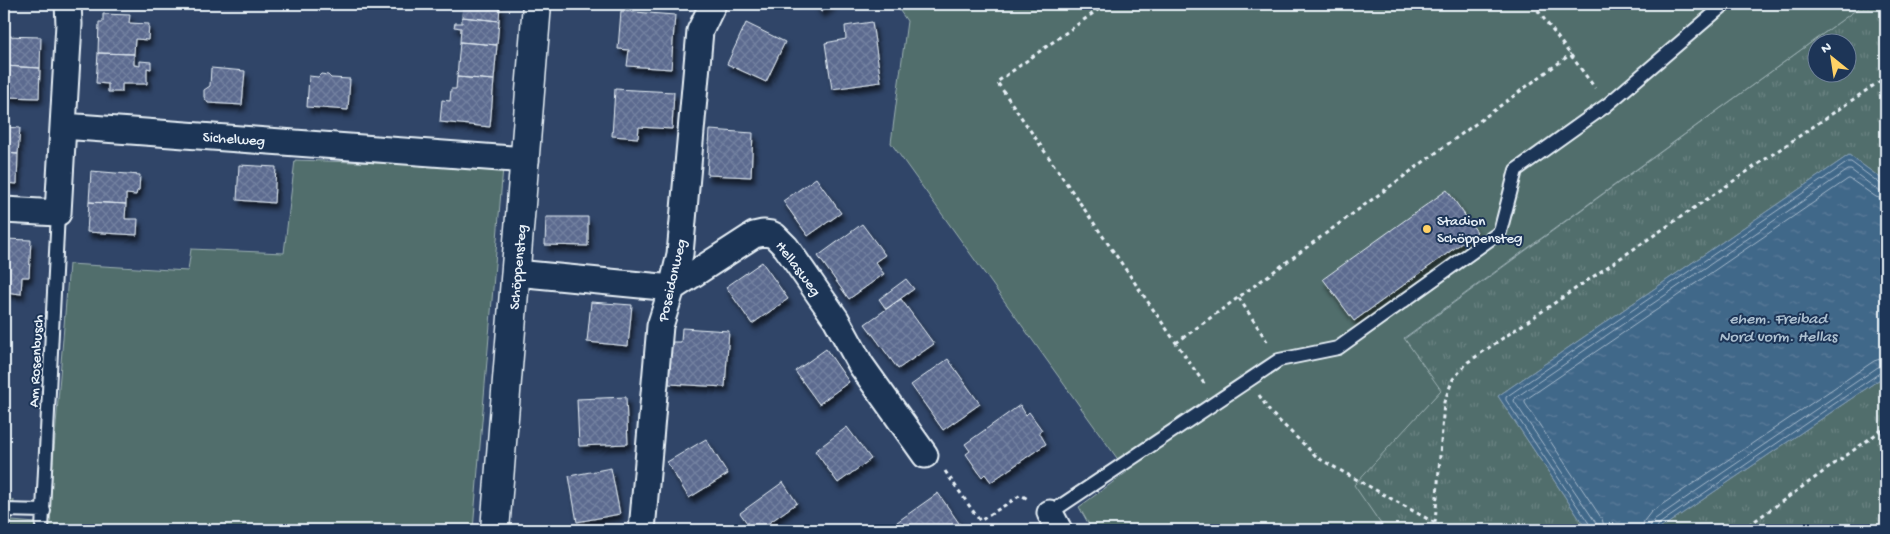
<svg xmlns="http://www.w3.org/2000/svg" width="1890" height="534" font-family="'Gochi Hand',sans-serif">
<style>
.grass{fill:url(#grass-tufts);stroke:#9cb0b2;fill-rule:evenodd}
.garden{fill:#516e6c;stroke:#9cb0b2}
.water{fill:url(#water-ripples);stroke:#849eb5}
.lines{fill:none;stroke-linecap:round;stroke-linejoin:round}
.shore{stroke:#a5bacc;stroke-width:1}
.building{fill:url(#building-cross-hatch);stroke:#e8f1f8;filter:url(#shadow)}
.lane-casing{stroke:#e8f1f8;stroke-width:16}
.street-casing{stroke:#e8f1f8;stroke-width:29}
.secondary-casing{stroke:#e8f1f8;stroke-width:31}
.path{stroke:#e8f1f8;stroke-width:3;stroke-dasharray:4 4;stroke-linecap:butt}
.lane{stroke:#1d3557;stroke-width:12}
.street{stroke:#1d3557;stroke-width:25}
.secondary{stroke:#1d3557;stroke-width:28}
.poi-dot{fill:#ffd166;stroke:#1d3557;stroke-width:2}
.labels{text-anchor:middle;stroke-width:4;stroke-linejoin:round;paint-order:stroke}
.street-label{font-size:15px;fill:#e8f1f8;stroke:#1d3557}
.poi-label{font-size:15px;fill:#e8f1f8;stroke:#1d3557;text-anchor:start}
.water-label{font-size:16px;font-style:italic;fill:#aec1d1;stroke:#1d3557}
</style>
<defs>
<pattern id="grass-tufts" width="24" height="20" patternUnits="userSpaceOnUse" patternTransform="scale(1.25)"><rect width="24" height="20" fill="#516e6c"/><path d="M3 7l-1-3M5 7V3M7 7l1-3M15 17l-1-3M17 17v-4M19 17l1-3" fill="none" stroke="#6a8382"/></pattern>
<pattern id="water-ripples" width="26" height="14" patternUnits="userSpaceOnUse" patternTransform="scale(1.25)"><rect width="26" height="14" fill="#416789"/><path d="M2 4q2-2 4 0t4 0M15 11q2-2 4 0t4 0" fill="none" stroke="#5c7d9a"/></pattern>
<pattern id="building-cross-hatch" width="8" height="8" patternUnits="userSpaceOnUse" patternTransform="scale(1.25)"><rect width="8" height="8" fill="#5c6b8f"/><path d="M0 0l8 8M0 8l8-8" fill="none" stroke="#7381a0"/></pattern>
<filter id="shadow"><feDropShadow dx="3" dy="5.5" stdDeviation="2.5" flood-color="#0009"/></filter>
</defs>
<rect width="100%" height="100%" fill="#304568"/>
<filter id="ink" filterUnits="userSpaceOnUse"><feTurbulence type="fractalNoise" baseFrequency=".02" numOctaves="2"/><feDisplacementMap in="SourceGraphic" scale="10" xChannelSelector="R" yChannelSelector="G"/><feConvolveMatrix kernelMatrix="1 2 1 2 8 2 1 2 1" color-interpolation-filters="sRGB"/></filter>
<g filter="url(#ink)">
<path class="grass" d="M1864,4h22v178l-37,-27 -351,241 89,134h-202l-32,-45 87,-94 -36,-52zM1818,42h30v30h-30z
M1886,375v155h-228z"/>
<path class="garden" d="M895,4h969l-460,334 37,52 -87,95 31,45h-293l-13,-23 48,-35 -236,-329 16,-122z
M295,160l208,7 -30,363h-469v-30h10l-2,21 36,3 21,-260 119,7 3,-22 93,4z"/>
<path class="water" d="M1849,155l37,27v193l-228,155h-71l-89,-134z"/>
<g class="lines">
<path class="shore" d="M1591,530l-1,-5 -84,-125v-3l342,-235h3l31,23 4,1
M1597,530l-1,-7 -82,-122 1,-3 333,-228h3l27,20 8,2
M1605,530l-3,-11 -77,-116v-3l323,-221h2l26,18 10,3
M1642,530l2,-9 7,-9 223,-151 12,-4
M1650,530l1,-6 4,-5 223,-152 8,-2
M1656,530l3,-6 222,-152 5,-1"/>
</g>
<path class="building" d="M463,4h37l-1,17 -37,-4z
M815,4h18l-12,8z
M621,11l54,4 -4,54 -44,-3 2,-16 -11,-1z
M103,14l27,1 -1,8 20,1 -1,16 -13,-1 -1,15 -36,-1 1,-31h4z
M462,17l37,4 -2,24 -37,-3 1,-14 -7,-1 1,-4h7z
M872,22l9,60 -49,7 -7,-46 21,-4 -1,-13z
M746,23l39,19 -19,40 -39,-18z
M4,36l37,1 -1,31 -36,-2z
M460,42l37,3 -3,35 -37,-3z
M98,53l36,1v11l6,1v-5l11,1v7l-4,-1v16h-25v8h-14v-8l-12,-1z
M4,66l36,2 -1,30 -35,-1z
M211,68l34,3 -3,34 -34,-2 -4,-6v-7l6,-4z
M321,74l7,1 3,3 19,1 -2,31 -41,-3 2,-31 9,1z
M457,77l37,3 -4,47 -50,-5 2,-22 8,1 1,-12h5z
M615,89l59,3 -2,37 -33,-2 -1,11 -26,-2z
M4,127l16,1 -2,26 -14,-1z
M710,130l43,3 -2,44 -44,-2z
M4,153l14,1 -1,30 -13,-1z
M239,165l37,2 -2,36 -37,-3z
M91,171l49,4 -1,15 -2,1 -1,4 -10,-1v10l-37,-2z
M816,178l25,35 -33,23 -25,-35z
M1447,190l30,42 -123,89 -31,-42z
M89,202l37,2 -1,15h13l-1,16 -50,-3z
M546,217h42v29l-43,-1z
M862,224l23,31 -10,7 9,12 -35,25 -31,-43z
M4,239l27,1 -2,37h-7l-1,17 -17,-2z
M762,262l26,37 -36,25 -26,-37z
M906,279l8,10 -28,20 -7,-10z
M901,299l33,45 -36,25 -33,-45z
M591,302l41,3 -4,41 -41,-4z
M682,328l47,3 -4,56 -56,-3 2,-42h10z
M826,349l23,33 -30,22 -24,-33z
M948,359l32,45 -37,26 -32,-45z
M626,397l2,47 -49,2 -2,-47z
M1020,405l6,10 3,-3 13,18 -3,2 7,12 -55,38 -6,-8 -3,3 -16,-23 4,-3 -5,-7z
M847,427l24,32 -33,24 -23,-32z
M706,439l22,35 -39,24 -22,-36z
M611,468l9,46 -43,8 -8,-46z
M783,482l14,21 -38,27h-7l-12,-17z
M938,493l23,33 -5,4h-53l-6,-8z"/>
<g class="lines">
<g class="lane-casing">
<path id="lane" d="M4,510l40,1
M1050,513l229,-153 59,-12 162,-116 16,-62 91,-65 118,-101
M42,530l16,-317"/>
</g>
<g class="street-casing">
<path id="street" d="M68,4l1,20 -6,102 463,34
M4,210l54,3 5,-87
M516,273l156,15 82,-53 9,-2 8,1 4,2 11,11 50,72 25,46 64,90
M1050,513l9,17
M642,530l18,-204 12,-38 8,-34 20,-223 13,-27"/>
</g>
<g class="secondary-casing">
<path id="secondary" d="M495,530l42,-526"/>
</g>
<path class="path" d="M1106,4l-109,78 208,303
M1533,4l62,84
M1239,298l29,45
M1176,343l395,-289
M1259,395l11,17 48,46 117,65 7,7
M945,471l35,50 41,-26 7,4
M1435,523l9,-121 9,-23 15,-17 418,-285
M1742,530l144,-103"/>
<use href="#lane" class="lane"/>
<use href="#street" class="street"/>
<use href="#secondary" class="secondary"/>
</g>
</g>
<circle class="poi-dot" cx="1427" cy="229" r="5"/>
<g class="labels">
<g class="street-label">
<text transform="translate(234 138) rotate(4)" y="5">Sichelweg</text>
<text transform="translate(517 267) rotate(-85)" y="5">Schöppensteg</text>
<text transform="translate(799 268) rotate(53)" y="5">Hellasweg</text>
<text transform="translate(671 280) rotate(-77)" y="5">Poseidonweg</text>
<text transform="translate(35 361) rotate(-87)" y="5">Am Rosenbusch</text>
</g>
<g class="poi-label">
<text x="1437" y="225">Stadion<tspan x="1437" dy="17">Schöppensteg</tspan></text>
</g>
<g class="water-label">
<text x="1778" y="323">ehem. Freibad<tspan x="1778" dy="18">Nord vorm. Hellas</tspan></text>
</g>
</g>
<rect width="1890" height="534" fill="none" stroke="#1d3557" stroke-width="20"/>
<rect x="10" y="10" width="1870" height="514" fill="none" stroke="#e8f1f8" stroke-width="2" filter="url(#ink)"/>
<g transform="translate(1832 58) rotate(330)"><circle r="24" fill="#1d3557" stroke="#6e8097"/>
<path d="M0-4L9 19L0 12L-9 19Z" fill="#ffd166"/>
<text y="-8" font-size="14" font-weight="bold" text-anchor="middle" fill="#e8f1f8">N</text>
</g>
</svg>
